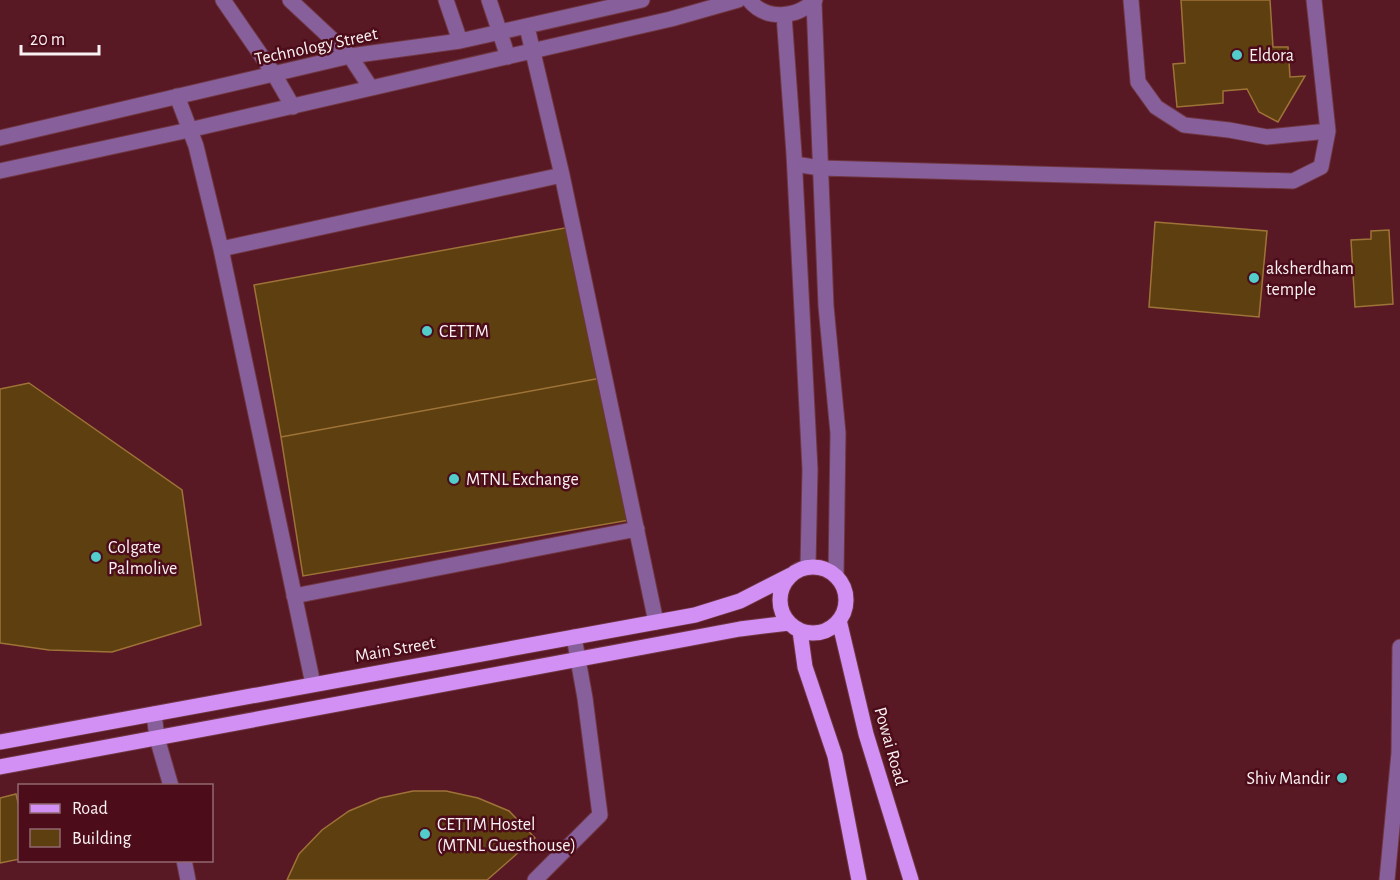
<svg xmlns="http://www.w3.org/2000/svg" width="1400" height="880" font-family="'Alegreya Sans',sans-serif">
<style>
.building{fill:#5e3f0f;stroke:#9e7338;stroke-width:1.5}
.lines{fill:none;stroke-linecap:round;stroke-linejoin:round}
.minor-casing{stroke:#6f3641;stroke-width:17}
.major-casing{stroke:#6f3641;stroke-width:17}
.minor{stroke:#875f9b;stroke-width:15}
.major{stroke:#d290f4;stroke-width:15}
.poi-dot{fill:#53cdcb;stroke:#4c0c1a;stroke-width:2}
.labels{text-anchor:middle;stroke-width:5;stroke-linejoin:round;paint-order:stroke}
.street-label{font-size:18px;fill:#faf1f2;stroke:#4c0c1a}
.poi-label{font-size:18px;fill:#faf1f2;stroke:#4c0c1a;text-anchor:start}
</style>
<rect width="100%" height="100%" fill="#581824"/>
<path class="building" d="M1181,0h89l3,47h15l2,30 15,-1 -27,46 -19,-10 -12,-23 -24,2v12l-46,4 -4,-43 12,-1z
M1155,222l112,9 -8,86 -110,-10z
M570,227l31,151 -320,59 -27,-152z
M1389,230l4,74 -38,3 -4,-67 20,-1v-8z
M601,378l29,142 -327,56 -22,-139z
M29,383l153,107 19,135 -89,27 -63,-2 -49,-7v-254z
M413,791h33l32,7 31,13 26,27 -48,42h-200l12,-26 23,-24 27,-19 31,-13z
M16,794l4,17v48l-20,4v-65z"/>
<g class="lines">
<g class="minor-casing">
<path id="minor" d="M223,0l51,74 19,33
M290,0l60,56 21,32
M446,0l14,41
M489,0l19,57
M749,0c17,21 48,18 66,0
M1131,0l7,82 18,25 28,18 45,5 38,7 61,-6
M814,2l12,304 12,127 -2,142
M784,15l10,139 16,315 -2,98
M527,27l35,148 94,447
M177,96l19,50 25,103 92,435
M0,138l350,-82 110,-15 182,-41
M795,164l25,4 473,13 28,-14 7,-36 -14,-131
M0,171l189,-41 482,-111 67,-19
M221,249l341,-74
M294,596l343,-67
M154,714l3,24 14,48
M184,860l4,20
M535,880l65,-65 -15,-117 -11,-61
M1387,880l12,-127 1,-106"/>
</g>
<g class="major-casing">
<path id="major" d="M780 600a33 33 0 1 1 66 0a33 33 0 1 1-66 0Z
M839,620l27,114 45,146
M800,631l5,36 30,89 24,124
M0,742l695,-127 45,-14 51,-26
M0,767l740,-138 49,-6"/>
</g>
<use href="#minor" class="minor"/>
<use href="#major" class="major"/>
</g>
<g class="poi-dot">
<circle cx="1237" cy="55" r="6"/>
<circle cx="1254" cy="278" r="6"/>
<circle cx="427" cy="331" r="6"/>
<circle cx="454" cy="479" r="6"/>
<circle cx="96" cy="557" r="6"/>
<circle cx="1342" cy="778" r="6"/>
<circle cx="425" cy="834" r="6"/>
</g>
<g class="labels">
<g class="street-label">
<text transform="translate(316 46) rotate(-12)" y="6">Technology Street</text>
<text transform="translate(395 649) rotate(-10)" y="6">Main Street</text>
<text transform="translate(891 746) rotate(74)" y="6">Powai Road</text>
</g>
<g class="poi-label">
<text x="1249" y="61">Eldora</text>
<text x="1266" y="274">aksherdham<tspan x="1266" dy="21">temple</tspan></text>
<text x="439" y="337">CETTM</text>
<text x="466" y="485">MTNL Exchange</text>
<text x="108" y="553">Colgate<tspan x="108" dy="21">Palmolive</tspan></text>
<text x="1330" y="784" text-anchor="end">Shiv Mandir</text>
<text x="437" y="830">CETTM Hostel<tspan x="437" dy="21">(MTNL Guesthouse)</tspan></text>
</g>
</g>
<rect x="18" y="784" width="195" height="78" fill="#4c0c1a" stroke="#926870" stroke-width="1.5"/>
<rect x="30" y="804" width="30" height="9" fill="#d290f4" stroke="#926870" stroke-width="1.5"/>
<text x="72" y="814" font-size="18" fill="#faf1f2">Road</text>
<rect x="30" y="829" width="30" height="18" fill="#5e3f0f" stroke="#926870" stroke-width="1.5"/>
<text x="72" y="844" font-size="18" fill="#faf1f2">Building</text>
<path d="M21 45v9h78v-9" fill="none" stroke="#faf1f2" stroke-width="3"/>
<text x="30" y="45" font-size="18" fill="#faf1f2" stroke="#4c0c1a" stroke-width="4.5" paint-order="stroke">20 m</text>
</svg>
